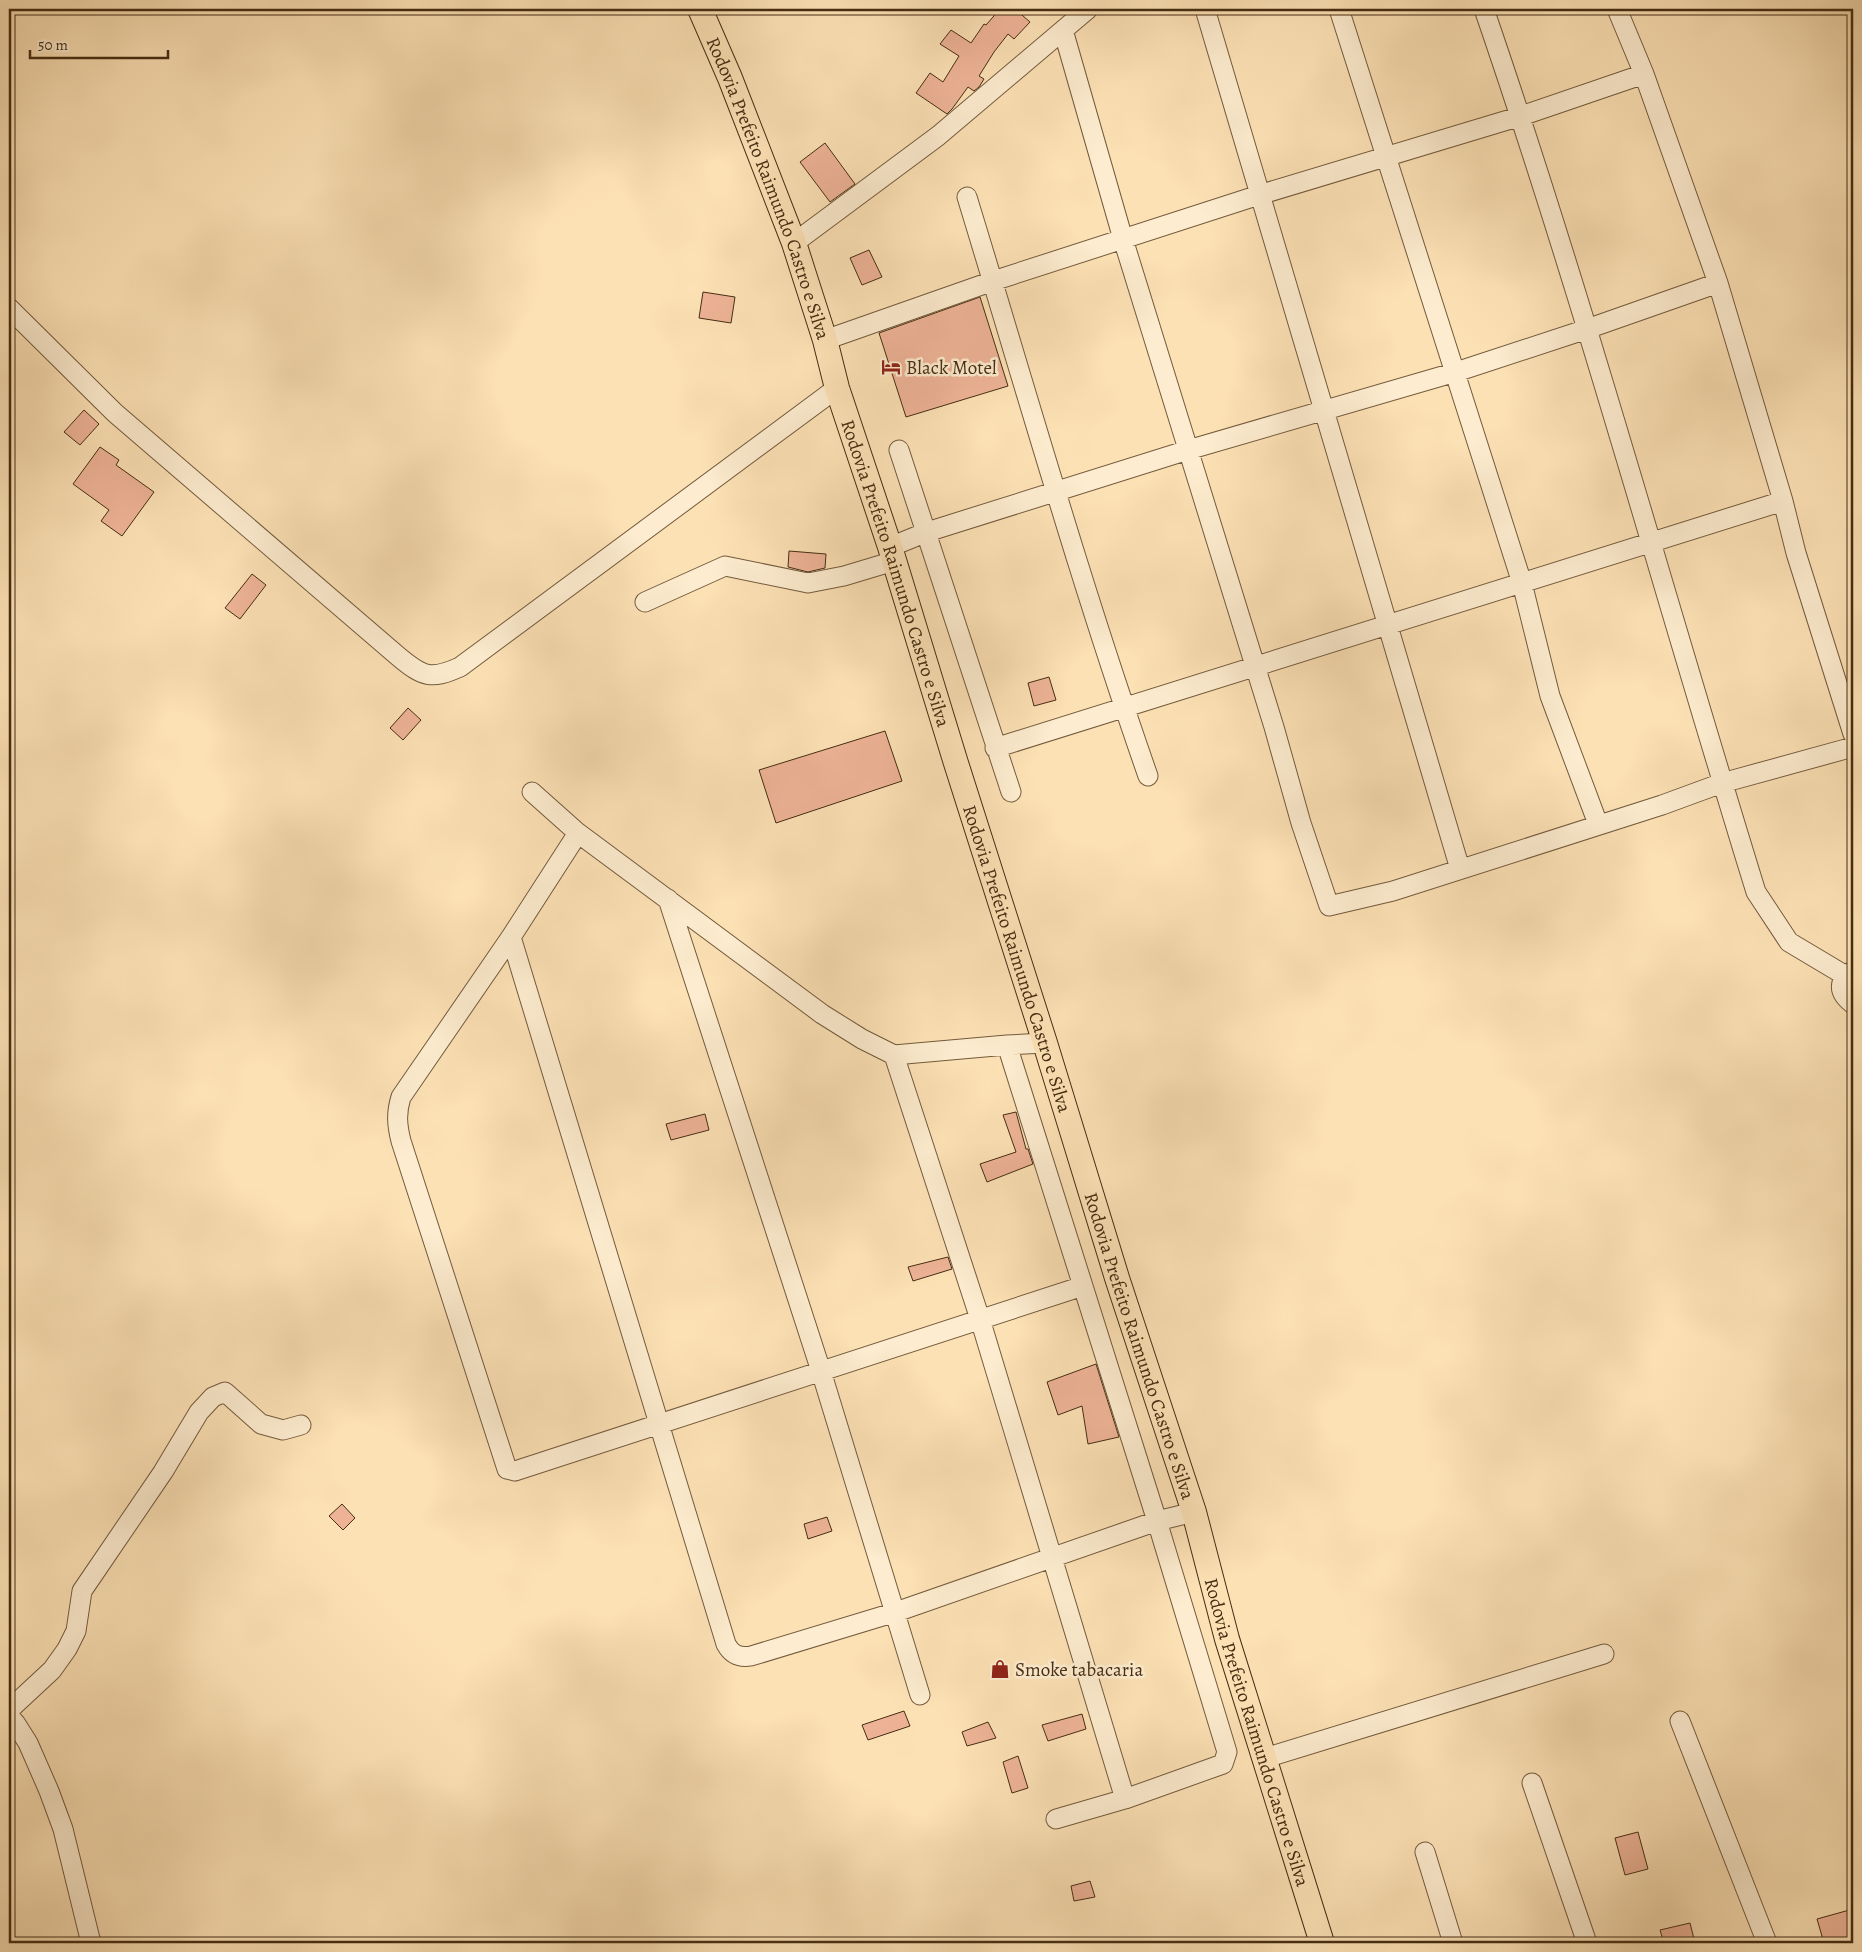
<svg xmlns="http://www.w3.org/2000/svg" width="1862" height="1952" font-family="Alegreya,serif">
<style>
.building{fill:#eeb396;stroke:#452d13}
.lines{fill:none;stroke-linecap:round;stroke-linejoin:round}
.minor-casing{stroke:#735a3c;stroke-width:21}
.major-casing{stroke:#452d13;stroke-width:26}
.minor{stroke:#fdeccf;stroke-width:19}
.major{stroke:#fce1b5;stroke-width:24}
.labels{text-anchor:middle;stroke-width:5;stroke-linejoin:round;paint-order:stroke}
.street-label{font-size:19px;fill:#452d13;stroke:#fdeccf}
.poi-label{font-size:19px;fill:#452d13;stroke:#fdeccf;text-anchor:start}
</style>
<rect width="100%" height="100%" fill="#fce1b5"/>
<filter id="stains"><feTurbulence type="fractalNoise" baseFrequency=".004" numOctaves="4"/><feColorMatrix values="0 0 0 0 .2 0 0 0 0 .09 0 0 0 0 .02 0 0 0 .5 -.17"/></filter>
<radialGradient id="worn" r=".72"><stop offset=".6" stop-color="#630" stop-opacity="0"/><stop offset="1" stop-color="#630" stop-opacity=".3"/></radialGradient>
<path class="building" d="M1000,9h15l15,13 -16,17 -6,-5 -14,18 -15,24 5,3 -5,8 -5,4 -6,-4 -16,22 -5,5 -31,-21 14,-20 13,9 16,-26 -19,-12 11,-14 20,13 13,-19 2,1z
M825,143l30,41 -25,18 -30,-40z
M869,250l13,27 -20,8 -12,-27z
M703,292l32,5 -4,26 -32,-5z
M980,297l28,89 -102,31 -27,-84z
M84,410l15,14 -19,21 -16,-13z
M100,447l19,13 -3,5 38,27 -32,44 -21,-15 8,-11 -36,-26z
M789,551l37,3 -1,14 -17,4 -20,-5z
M252,574l14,11 -26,34 -15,-11z
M1049,677l7,23 -22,6 -6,-23z
M408,708l13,12 -18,20 -13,-12z
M885,731l17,50 -126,42 -17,-53z
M1016,1112l10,37h2l5,15 -46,18 -7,-18 36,-12 -13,-37z
M705,1114l4,16 -38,10 -5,-16z
M948,1257l4,12 -39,12 -5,-14z
M1096,1364l23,73 -31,7 -6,-38 -24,9 -11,-33z
M342,1504l13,14 -12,12 -14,-14z
M827,1517l5,14 -24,8 -4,-15z
M904,1711l6,15 -42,14 -6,-15z
M1082,1714l4,15 -38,12 -6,-16z
M988,1722l8,16 -29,8 -5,-14z
M1018,1756l10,32 -16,5 -9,-31z
M1638,1832l10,37 -23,6 -10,-37z
M1090,1881l5,16 -21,4 -3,-15z
M1853,1909v34h-29l-7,-24z
M1690,1923l5,20h-31l-4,-13z"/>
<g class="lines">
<g class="minor-casing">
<path id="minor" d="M1205,9l255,860
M1339,9l183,574 28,113 48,128
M1484,9c100,291 181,589 272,883l33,50 57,34
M1617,9l27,65 74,209 65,218 13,52 57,181
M1063,30l60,209 151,488 27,96 28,83 64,-15 269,-86 60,-22 131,-36
M967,197c59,193 114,388 181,579
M794,243l144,-107 150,-127
M9,308l106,105 284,244c24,20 32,23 61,10l377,-279
M825,340l168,-59 266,-86 262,-79 123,-42
M899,450l112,342
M890,547l37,-15 261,-82 268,-78 131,-43 131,-46
M645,602l80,-36 83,17 36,-7 50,-15
M995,748l788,-247
M532,792l46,41 244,181 40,25 32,16 113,-10 38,-2
M578,833l-67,104 -110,160c-5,16 -4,28 0,44l106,328 8,2 568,-185
M668,899l153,472 99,324
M511,937l215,707c6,11 13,14 25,12l145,-44 261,-91 37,-9
M1853,971c-16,10 -15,22 0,33
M1007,1045l150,476 70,231 -4,12 -98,35 -69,20
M894,1055l86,264 145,480
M9,1710l43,-40 15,-21 9,-18 6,-40 81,-119 36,-60 14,-15 12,-5 36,32 22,6 18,-5
M9,1716l7,8 12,19 21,48 14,38 28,114
M1680,1721l87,222
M1265,1758l339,-104
M1532,1783l55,160
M1425,1852l28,91"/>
</g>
<g class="major-casing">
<g id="major">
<path id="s1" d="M700,9l30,69 64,165 31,97 12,48 53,159 65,213 90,283 72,235 77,234 33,127 95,304"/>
</g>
</g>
<use href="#minor" class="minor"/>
<use href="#major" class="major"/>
</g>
<defs>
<g id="hotel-bare" transform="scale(1.5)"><path d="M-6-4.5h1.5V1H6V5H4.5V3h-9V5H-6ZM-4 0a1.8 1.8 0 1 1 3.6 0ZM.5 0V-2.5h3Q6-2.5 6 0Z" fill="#8f2418" stroke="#fdeccf" stroke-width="2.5" paint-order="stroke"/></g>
<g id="shop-bare" transform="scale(1.5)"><path d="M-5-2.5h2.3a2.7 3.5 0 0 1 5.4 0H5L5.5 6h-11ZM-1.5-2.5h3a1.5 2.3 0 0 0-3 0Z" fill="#8f2418" stroke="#fdeccf" stroke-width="2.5" paint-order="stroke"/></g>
</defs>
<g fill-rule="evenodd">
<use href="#hotel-bare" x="891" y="367"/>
<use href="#shop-bare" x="1000" y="1669"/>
</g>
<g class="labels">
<g class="street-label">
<text dy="7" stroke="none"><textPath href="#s1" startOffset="192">Rodovia Prefeito Raimundo Castro e Silva</textPath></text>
<text dy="7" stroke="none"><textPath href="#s1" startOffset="598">Rodovia Prefeito Raimundo Castro e Silva</textPath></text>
<text dy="7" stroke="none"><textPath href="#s1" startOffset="1002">Rodovia Prefeito Raimundo Castro e Silva</textPath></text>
<text dy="7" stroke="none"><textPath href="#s1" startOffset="1408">Rodovia Prefeito Raimundo Castro e Silva</textPath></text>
<text dy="7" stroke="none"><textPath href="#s1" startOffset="1812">Rodovia Prefeito Raimundo Castro e Silva</textPath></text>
</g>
<g class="poi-label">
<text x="906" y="374">Black Motel</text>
<text x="1015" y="1676">Smoke tabacaria</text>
</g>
</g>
<rect width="1862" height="1952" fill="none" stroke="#fce1b5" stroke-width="30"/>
<rect x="10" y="10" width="1842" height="1932" fill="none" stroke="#452d13" stroke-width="2.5"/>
<rect x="15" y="15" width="1832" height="1922" fill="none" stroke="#452d13"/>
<path d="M30 50v8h138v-8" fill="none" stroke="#452d13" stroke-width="2.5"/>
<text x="38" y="50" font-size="15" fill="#452d13" stroke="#fdeccf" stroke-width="4" paint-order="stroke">50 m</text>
<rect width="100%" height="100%" filter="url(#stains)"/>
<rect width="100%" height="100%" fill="url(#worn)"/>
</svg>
